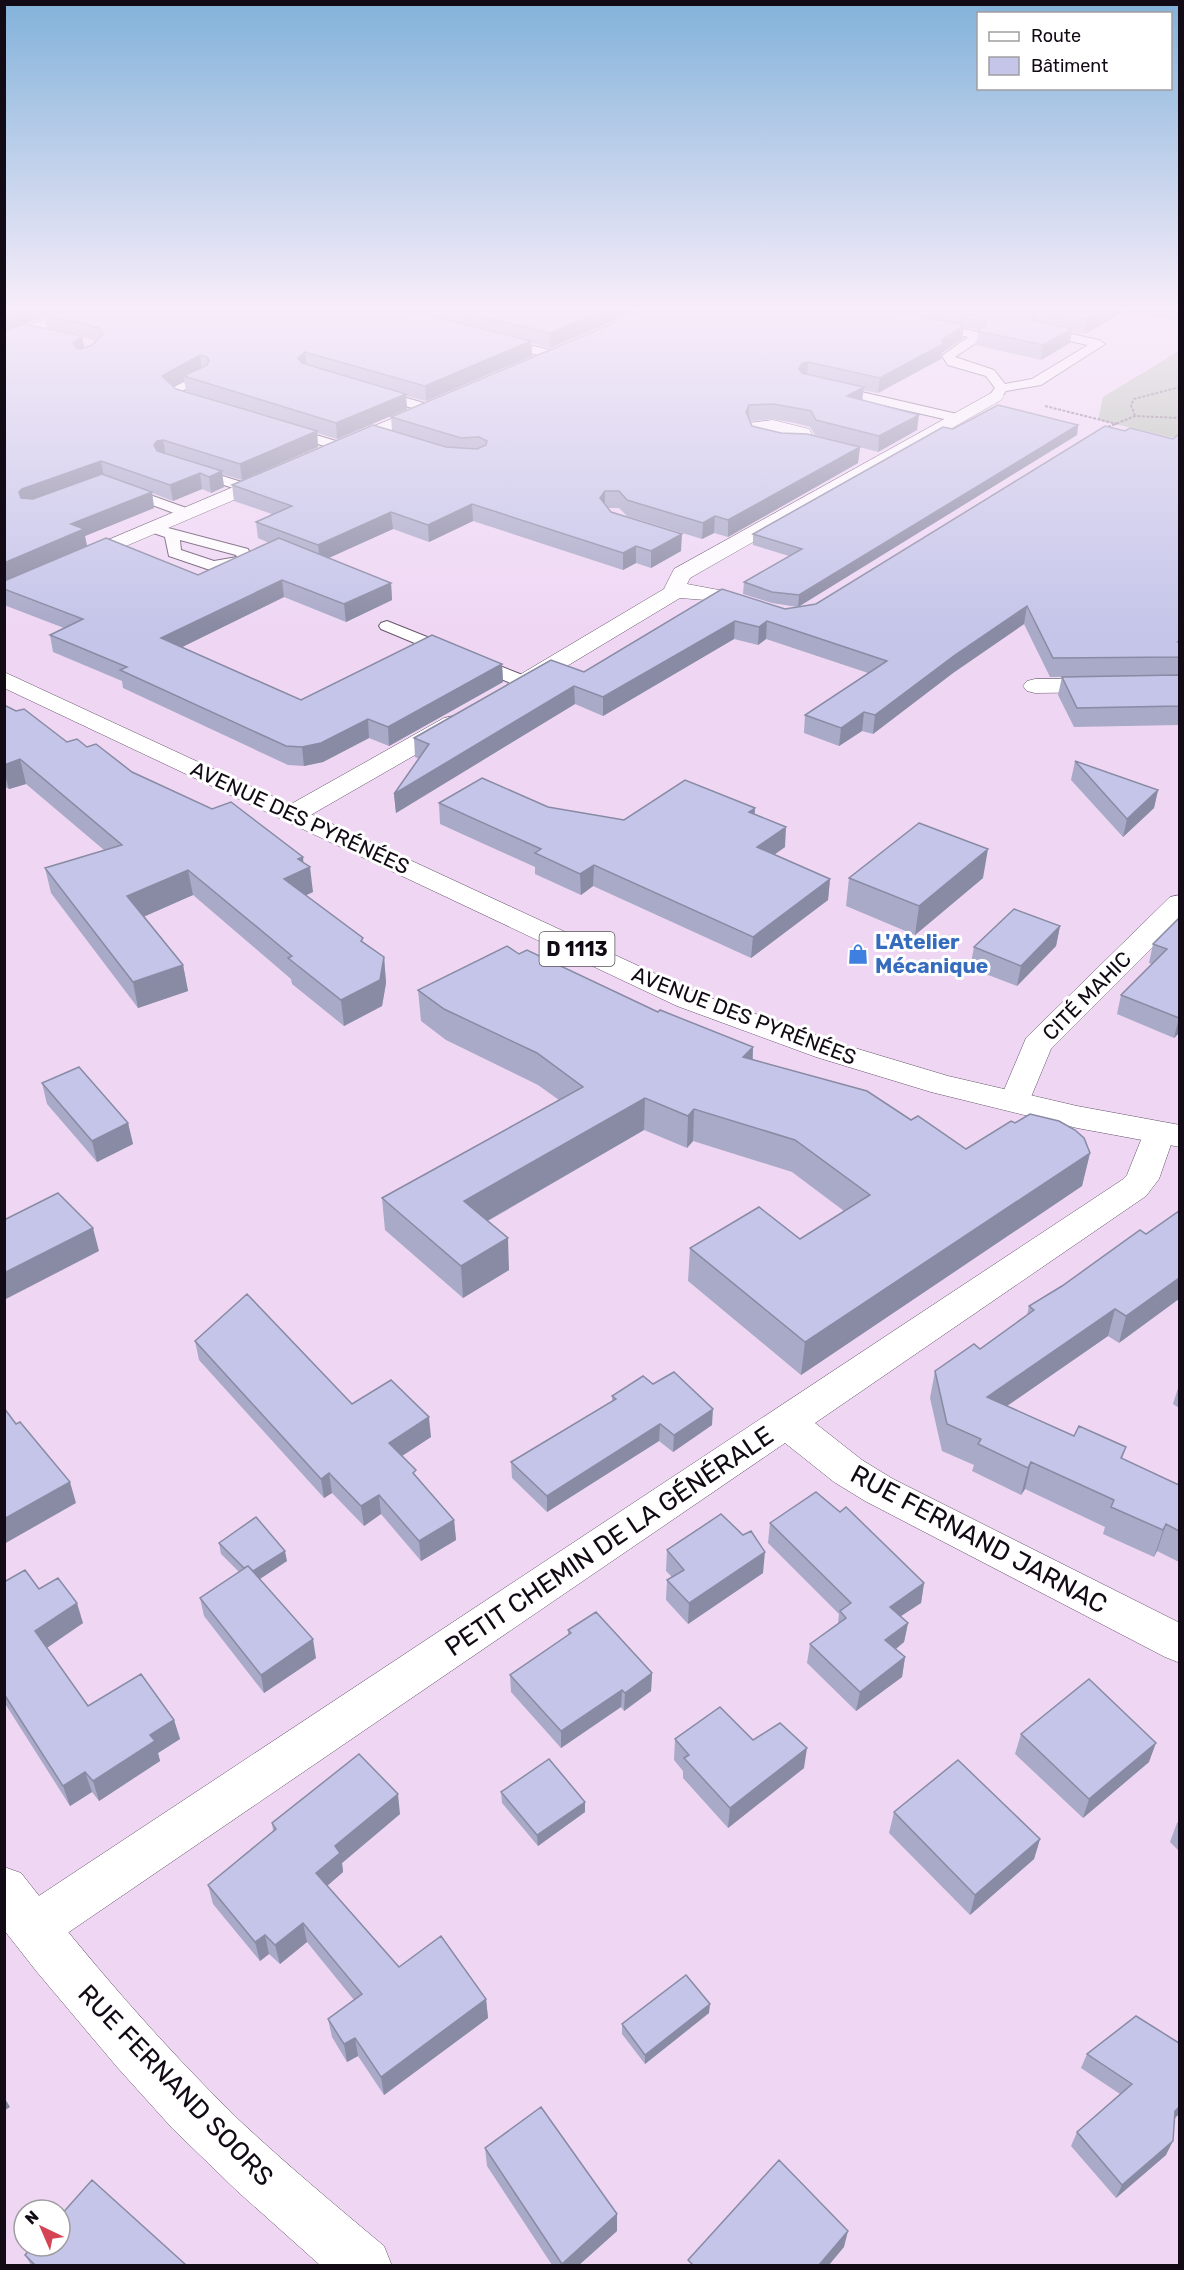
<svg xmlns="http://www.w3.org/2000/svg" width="1184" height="2270" font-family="Rubik,sans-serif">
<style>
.green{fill:#afbdaa}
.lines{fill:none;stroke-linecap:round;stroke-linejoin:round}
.lane-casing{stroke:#65526a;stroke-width:2}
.street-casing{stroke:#65526a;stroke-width:1}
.secondary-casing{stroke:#65526a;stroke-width:1}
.primary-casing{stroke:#65526a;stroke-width:1}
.path{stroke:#78697c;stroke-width:2;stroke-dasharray:3 1.5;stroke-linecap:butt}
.lane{fill:#fff;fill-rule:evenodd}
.street{fill:#fff;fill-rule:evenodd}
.secondary{fill:#fff;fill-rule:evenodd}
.primary{fill:#fff;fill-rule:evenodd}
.wall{fill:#a9a9c8;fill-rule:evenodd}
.shaded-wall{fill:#898aa3}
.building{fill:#c4c5e9;stroke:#898aa3;stroke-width:1.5}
.labels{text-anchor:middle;stroke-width:6;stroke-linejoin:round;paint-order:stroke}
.shield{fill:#fff;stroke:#59545a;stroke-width:1.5}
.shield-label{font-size:20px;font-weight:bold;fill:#120a14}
.street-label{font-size:21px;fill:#120a14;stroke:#fff}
.shop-label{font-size:21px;font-weight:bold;fill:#366cbe;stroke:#fff;text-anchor:start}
.near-street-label{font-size:26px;fill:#120a14;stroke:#fff}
</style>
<rect width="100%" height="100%" fill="#efd7f4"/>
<path class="green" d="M1179,351v88l-81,-19 5,-23z"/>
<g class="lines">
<g class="lane-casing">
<path id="lane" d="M933,322l49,11v6l-27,18 39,13 11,14 27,-5 56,-34 -52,-11v-6l4,-1 59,13 6,4 -64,41 -35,6 -6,8 -5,1 -6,-4 6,-8 -9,-12 -38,-11 -6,-9 26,-19 -39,-8 -2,-3z
M501,338l57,14 2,3 -6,4 -57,-14v-6z
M203,372l4,1 2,3 -2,3 -25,12 20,11 -2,3h-10l-24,-14z
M831,385l126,29 7,4 -7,4 -131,-30 -1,-3 1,-3z
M376,389l58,17 2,3 -7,4 -58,-17 -1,-3z
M286,426l60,18 2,3 -7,4 -60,-18 -2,-3 2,-3z
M191,466l60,19 2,3 -7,4 -60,-19 -2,-3z
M122,485l70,25 2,3 -7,4 -5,-1 -65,-24 -2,-3z
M153,524l95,25 5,11 -3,3 -37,8 -44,-15 -4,-19 -17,-6 -2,-3zM180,540l56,15 1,2 -23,4 -33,-11z
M387,621l143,57 3,4 -3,4h-12l-137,-57 -2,-3 2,-3z"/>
</g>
<g class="street-casing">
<path id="street" d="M72,311h24l-2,3 -90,30v-11z
M995,391l6,1 3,4 -3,4 -311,178 -3,6 37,7 40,12 3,5 -3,5 -8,2 -50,-15 -26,-2 -153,92 -8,2 -8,-2 -4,-5 4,-5 153,-91 10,-20z
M433,402l6,1 3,4 -3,4 -90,39h-14l-2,-4 2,-4z
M773,420l36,9 4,8 35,9 2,4 -2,4 -7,2 -42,-12 -18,3 -29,-8 -5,-12 2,-4z
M276,469l7,2 3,4 -3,4 -279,119v-14z
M1180,677v14l-145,2 -8,-2 -4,-5 4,-5 8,-2z
M453,716l9,2 3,5 -3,5 -160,92 -9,2 -9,-2 -4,-6 4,-6 160,-90z
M1180,895v25l-129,129 -25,60 -11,3 -11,-3 -5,-7 27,-64 144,-141z
M1159,1122l12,3 4,8 -16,46 -13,17 -331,227 47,37 31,19 287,144v40l-15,-6 -300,-156 -31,-19 -49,-39 -735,502 -17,7 -17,-7 -8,-17 8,-17 1106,-731 5,-5 20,-50z"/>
</g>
<g class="secondary-casing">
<path id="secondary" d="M4,1867l17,6c68,87 139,170 218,247 47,44 96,85 145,126l8,20h-71l-85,-76 -64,-62 -55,-61 -80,-95 -33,-42z"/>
</g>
<g class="primary-casing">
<path id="primary" d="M4,672l695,322 139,49 110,33 129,30 103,19v22l-103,-19 -146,-36 -115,-35 -139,-51 -673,-318z"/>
</g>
<path class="path" d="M1045,406l72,18
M1135,416l-4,-11 3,-6 46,-12
M1108,427l27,-11 45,2"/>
<use href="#lane" class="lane"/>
<use href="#street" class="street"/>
<use href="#secondary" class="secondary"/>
<use href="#primary" class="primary"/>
</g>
<path class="wall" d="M65,311h571l-86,37 -18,-5v13l-106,45 -20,-5 1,13 -70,30 -20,-6 1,14 -76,33 -20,-6 2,13 -13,6 -9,-4 -29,12 -21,-8 2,15 -69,28 2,10 111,29 71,-32 -11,-5 -2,-16 16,-8 -38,-13 -2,-16 160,-54 -1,-14 251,-106h537v11l-54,-11 -40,23 -13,-3 -2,12 -29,17 -65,-15 2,-14 1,-1 -15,-3 -2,12 -20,14 -1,6 -63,34 -15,-3 -1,10 55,30 -39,22 -63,-17 -5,-8 -15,-4 -23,-4 -22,2 2,5 29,7 79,14 -2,16 -130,74 -14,-4 -12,6 -75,-23 -8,-8h-11l3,4 70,39 -30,17 -15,-5 -13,7 -150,-49 -44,21 -36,-13 -65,29 63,25 1,17 -46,22 -62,-25 -102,50 119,53 201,-36 1,18 -114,64 -20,-8 -46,24 -19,4 -16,-1 -165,-77 -1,-7 -69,-29 -3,-17 14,-7 -60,-23v-274l43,-2 -2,-12zM82,337l14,4 -4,4 -8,3zM184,380l2,11 38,12 -48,-14 -3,-3z
M1078,425l-1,10 -279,172 18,-3 309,-173 48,8 6,-5v291l-105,2 -16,-32 4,-18 56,-1 -68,1 -26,-53 -71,49 -80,61 -11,-3 -23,15 -35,-13 1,-18 63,-42 -102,-34 -8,6 -24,-6 -131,77 -28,-12 -179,109 -2,-19 25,-35 -4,-2 -1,-19 170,-66 138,-83 63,20 13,-2 -26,-4 -29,-9 1,-12 45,-26 -36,-11v-11l200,-105z
M4,705l63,37 20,5 45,25 171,90 10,30 -7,3 58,47 20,15 2,26 -4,23 -38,20 -52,-42 -1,-5 -98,-84 -49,21 39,49 5,26 -50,17 -87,-115 -6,-25 59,-18 -78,-66 -17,5 -5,-3z
M1075,761l83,29 -4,18 -31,29 -52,-57z
M439,803l109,4 76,13 131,-6 30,33 -11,8 56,24 -2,21 -77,58 -158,-72 -12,9 -46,-21v-7l-95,-43z
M849,878h134l-68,57 -69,-29z
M1179,918v115l-5,5 -57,-24 4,-19 31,-31 -3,-1 4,-19z
M1060,926l-4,20 -39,40 -47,-18 4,-21z
M519,954l139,58 95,35v12l158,61 55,29 49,-26 75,30 -8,33 -281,189 -113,-94 2,-33 110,-9 44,-28 -52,-39 -99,-31 -6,7 -43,-18 -156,91 21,49 -46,28 -78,-68 -3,-32 177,-98 -21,-15 -92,-45 -25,-19 -3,-31z
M42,1083l86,40 5,21 -36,18 -50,-58z
M1179,1211l-60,132 -11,-7 -101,70 67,30 52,11 -4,12 57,26v77l-22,-11 -3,6 -51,-23 2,-7 -80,-38 -4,6 -49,-24 2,-6 -32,-14 -12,-53 5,-27 45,-22 47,-34 2,-9 117,-72z
M195,1341l236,96 -29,19 15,21 37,43 2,20 -35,21 -40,-47 -17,12 -32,-33 -8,5 -125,-138z
M653,1384l59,41 -39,27 -14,-11 -112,71 -35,-34 -1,-16 101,-61v-5z
M1179,1385v23l-6,-4z
M770,1523l154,60 -3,20 -21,13 8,7 -4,19 -8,7 9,8 -3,20 -46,34 -49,-48 3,-19 28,-21 1,-9 -71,-71z
M743,1535l20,38 -75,51 -22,-24 1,-20 5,-3 -6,-6 1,-21z
M219,1543l68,18 -27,18 56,79 -52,35 -60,-77 -4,-18 39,-26 -18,-18z
M4,1582l35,7 44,34 -36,25 41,58 86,14 6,19 -22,14 2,8 -61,40 -7,-9 -22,14 -66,-104z
M568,1630l84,43 -1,18 -27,20 -3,-4 -60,41 -50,-56 -1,-17 58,-40z
M1021,1734l128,28 -66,56 -68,-64z
M675,1739l78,1 51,28 -76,60 -45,-50v-7l-9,-11z
M501,1792l84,10v10l-47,34 -36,-43z
M894,1812l146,27 -6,20 -64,56 -81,-82z
M400,1814l-58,49 1,9 -16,14 72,81 87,32 2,19 -104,77 -26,-39 -11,6 -15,-25 -4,-18 26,-19 -47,-58 -27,22 -11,-10 -9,7 -47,-57 -5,-19 65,-54 -1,-8z
M1179,1821v30l-9,-9 7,-19z
M709,2013l-64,51 -23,-30v-10z
M1136,2016l38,102 -8,37 -50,43 -45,-52 6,-14 43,-38 -39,-26 6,-14z
M485,2148l132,66v17l-38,34h-27l-65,-99z
M25,2255l161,10h-155z"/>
<path class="shaded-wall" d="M18,311h47l-61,19v-15z
M603,311h33l-86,37v-15z
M1031,311h5l-1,12 -6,1z
M1103,311h22l-40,23 2,-14z
M964,325l-2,14 -20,14 -1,6 -63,34 2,-15 62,-38z
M1072,329l-2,14 -29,17 2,-15z
M82,336l3,15 -9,7 -3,-15z
M531,341l1,15 -106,45 -1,-15z
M305,352l2,15 -7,6 -2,-15z
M200,355l2,15 -18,6v4l-20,11 -2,-15z
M808,362l-1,15 -6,1 -2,-9 3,-6z
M864,387l-2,15 -15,-6z
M406,394l1,15 -70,30 -1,-16z
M749,405v16l-3,-9z
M919,415l-2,15 -39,22 1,-16z
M1078,425l-1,10 -279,172 1,-12z
M317,431l1,16 -76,33 -2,-16z
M163,440l3,16 -6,1 -6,-12 3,-4z
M860,447l-2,16 -130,74v-17z
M101,461l3,16 -82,32 -3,-17 3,-3z
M222,471l2,16 -13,6 -2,-16z
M200,473l2,16 -29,12 -3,-16z
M605,491v17l-5,-10z
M152,492l2,16 -69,28 2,10 -83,35v-18l67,-39z
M472,504l1,17 -44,21 -1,-17z
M391,512l2,17 -73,33 -2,-17z
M715,516l-1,17 -12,6 1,-16z
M682,534l-1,17 -30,17v-17z
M636,546v17l-13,7v-17z
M282,580l2,17 -120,59 -3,-18z
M391,583l1,17 -46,22 -2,-18z
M1027,606l-3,18 -71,49 -80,61 2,-19 80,-60z
M735,621l-1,18 -131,77v-19z
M767,621l-1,18 -8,6 1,-18z
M502,664l1,18 -114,64 -1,-19z
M574,686l1,18 -179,109 -2,-19z
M864,712l-2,19 -23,15 2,-18z
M368,719l1,19 -46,24 -19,4 -2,-19z
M20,759l6,25 -17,5 -5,-18v-6z
M1158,790l-4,18 -31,29 4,-18z
M755,808l-1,20 -5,-16z
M786,827l-1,20 -30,21 2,-21z
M988,849l-5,29 -68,57 4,-29z
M303,857l1,13 6,-3 3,25 -26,12 -3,-25 14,-20z
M594,865l-1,21 -12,9 -1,-21z
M188,870l5,25 -61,27 -5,-26z
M830,879l-2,21 -77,58 2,-21z
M1060,926l-4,20 -39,40 4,-20z
M384,957l2,26 -4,23 -38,20 -3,-26z
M183,965l5,26 -50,17 -5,-26z
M1179,1018v15l-5,5z
M753,1047l-2,32 -8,-22z
M645,1098l-1,32 -178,103 -2,-32z
M694,1109l-1,32 -6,7 1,-32z
M128,1123l5,21 -36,18 -5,-21z
M1090,1153l-8,33 -281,189 4,-33z
M93,1228l6,23 -95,49v-27z
M508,1238l1,32 -46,28 -2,-32z
M1179,1278v21l-60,44 7,-27z
M1115,1309l-7,27 -127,88 6,-27z
M713,1409l-1,16 -39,27 1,-17z
M429,1417l2,20 -40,26 -2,-20z
M660,1424l-1,17 -112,71v-16z
M1031,1462l-6,27 -4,6 7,-27z
M329,1473l3,20 -8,5 -3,-19z
M70,1482l6,21 -72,41v-25z
M379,1495l2,19 -17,12 -3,-20z
M454,1520l2,20 -35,21 -2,-20z
M1166,1524l-9,27 -3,6 9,-27z
M285,1551l2,10 -35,23 -2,-11z
M765,1552l-2,21 -75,51 1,-21z
M924,1583l-3,20 -35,23 4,-19z
M77,1603l6,20 -41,28 -7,-20z
M908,1623l-4,19 -22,18 3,-20z
M313,1639l3,19 -52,35 -3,-18z
M905,1657l-3,20 -46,34 4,-19z
M652,1673l-1,18 -27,20 1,-18z
M622,1690l-1,17 -60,41v-17z
M174,1720l6,19 -22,14 2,8 -61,40 -6,-20 57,-46z
M1156,1743l-7,19 -66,56 6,-19z
M807,1748l-3,20 -76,60 2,-20z
M85,1772l7,20 -22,14 -7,-20z
M398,1794l2,20 -58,49 1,9 -23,20 -4,-19 19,-27z
M585,1802v10l-47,34 -1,-11z
M1040,1839l-6,20 -64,56 5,-20z
M303,1923l4,19 -27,22 -5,-19z
M265,1935l4,19 -9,7 -5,-19z
M486,1999l2,19 -104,77 -3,-18z
M710,2004l-1,9 -64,51v-9z
M355,2038l3,18 -11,6 -3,-18z
M4,2097l6,10 -6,4z
M1179,2107v7l-11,11 7,-14z
M1173,2141l-7,14 -50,43 6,-13z
M617,2214v17l-38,34h-17v-1z
M848,2231l-4,16 -15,18h-10z"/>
<path class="building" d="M4,311h14l-14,4z
M65,311h345l121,30 -106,45 -120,-34 -7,6 4,5 104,31 -70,29 -152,-47 23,-11 2,-5 -2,-3 -7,-2 -38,21 14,13 141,42 -77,33 -77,-24 -6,1 -3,4 3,6 65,20 -13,6 -9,-4 -30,12 -69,-24 -79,28 -3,3 2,6 12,1 69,-25 50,18 -81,32 13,5 -80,34v-232l20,-7 58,12 -9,7 3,5 5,1 11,-4 11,-11 -4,-6 -38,-10 -16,-1z
M457,311h146l-53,22z
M642,311h252l70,14 -22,15 1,4 -63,34 -72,-16 -6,1 -3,6 3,4 62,14 -17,9 72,19 -40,21 -63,-16 -5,-9 -15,-3 -23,-4 -24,1 -3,7 6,14 29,7 26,1 53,13 -132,73 -13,-4 -12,7 -76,-23 -8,-9h-14l-5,7 11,14 71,22 -31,17 -15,-5 -13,7 -151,-49 -44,21 -37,-13 -73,33 -62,-23 36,-16 -60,-21 141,-60 73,22 31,2 9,-4 1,-4 -8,-4 -18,1 -70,-21z
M955,311h77v9l40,9 -29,16 -65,-14 8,-6 -2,-8z
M1047,311h56l-16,9z
M998,405l80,20 -279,170 -27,-3 -28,-10 58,-33 -49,-15 190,-107 10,2z
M1105,426l20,5 5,-3 43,11 6,-5v208h-1l1,1v14l-126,1 -26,-52 -72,49 -80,60 -11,-3 -23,16 -36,-13 82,-54 -120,-40 -8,6 -24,-6 -132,76 -29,-11 -180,108 35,-50 -15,-6 137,-78 33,12 138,-83 63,20 31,-5z
M106,538l92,37 81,-37 112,45 -47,21 -62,-24 -121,58 140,62 131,-65 70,29 -114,63 -20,-8 -47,24 -19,4 -16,-1 -166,-76 7,-3 -77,-32 33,-16 -79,-30v-8z
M1179,675v31l-102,2 -15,-31z
M4,705l12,6 8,-2 43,33 10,-3 10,8 9,-3 36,28 80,37 19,-7 72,55 -5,2 12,8 -26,12 79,59 -2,3 23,16 -4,23 -39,20 -53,-42 4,-2 -104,-86 -61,26 56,69 -50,17 -88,-114 77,-23 -102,-86 -16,6z
M1075,761l83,29 -31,29z
M482,778l66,29 76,13 61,-40 70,28 -6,4 37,15 -29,20 73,32 -77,58 -159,-72 -14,9 -45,-21 6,-4 -102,-46z
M919,823l69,26 -69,57 -70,-28z
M1014,909l46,17 -39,40 -47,-19z
M1179,918v100l-58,-23 46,-46 -14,-5z
M507,946l12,8 8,-4 131,62 2,-2 93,37 -10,10 124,34 44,29 7,-4 48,33 45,-28 4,2 15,-9 29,7 16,9 9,8 6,15 -285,189 -115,-94 69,-41 41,32 70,-44 -75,-55 -101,-31 -6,7 -43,-18 -181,103 44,37 -47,28 -79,-68 201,-111 -46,-34 -93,-44 -26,-19z
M79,1067l49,56 -36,18 -50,-58z
M58,1193l35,35 -89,45v-53z
M1179,1211v67l-53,38 -11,-7 -128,88 87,39 5,-10 47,21 -5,11 58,27v46l-13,-7 -3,6 -52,-23 3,-7 -83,-38 -3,6 -50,-24 3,-5 -34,-15 -12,-53 39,-27 6,5 54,-39 -5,-4 33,-20 78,-56 6,4z
M247,1294l105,110 39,-24 38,37 -40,26 27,27 -3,3 41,47 -35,21 -40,-46 -18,11 -32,-33 -8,6 -126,-138z
M674,1372l39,37 -39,26 -14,-11 -113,72 -36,-34 105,-63 -4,-3 31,-20 10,8z
M4,1408l12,16 4,-2 50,60 -66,37z
M816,1492l24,20 6,-5 78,76 -34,24 18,16 -23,17 20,17 -45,35 -50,-48 36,-26 -6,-7 11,-8 -81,-80z
M721,1514l22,21 8,-4 14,21 -76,51 -22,-23 17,-10 -17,-20z
M256,1517l29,34 -32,20 -5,-5 -4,2 -25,-25z
M248,1566l65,73 -52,36 -61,-77z
M25,1570l14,19 19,-11 19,25 -42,28 53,75 53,-32 33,46 -24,15 5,6 -62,40 -8,-9 -22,14 -59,-92v-112z
M596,1612l56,61 -27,20 -3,-3 -61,41 -51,-56 61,-42 -3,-3z
M1089,1679l67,64 -67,56 -68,-65z
M720,1707l33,33 27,-17 27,25 -77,60 -46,-50 5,-3 -14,-16z
M359,1754l39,40 -63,52 5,7 -24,20 83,94 42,-31 45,63 -105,78 -26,-39 -11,6 -16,-25 34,-25 -59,-71 -28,22 -10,-10 -10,7 -47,-57 68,-56 -4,-6z
M549,1759l36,43 -48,33 -36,-43z
M958,1760l82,79 -65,56 -81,-83z
M686,1975l24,29 -65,51 -23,-31z
M1136,2016l43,27v64l-4,4 -2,30 -51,44 -45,-53 55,-48 -45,-30z
M541,2107l76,107 -55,50 -77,-116z
M779,2160l69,71 -29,34h-126l-5,-5z
M92,2180l94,85h-151l-10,-10 8,-9h27v-30z"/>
<linearGradient id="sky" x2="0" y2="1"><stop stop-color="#82b2da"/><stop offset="0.49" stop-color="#f8edfa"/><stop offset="1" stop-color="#f8edfa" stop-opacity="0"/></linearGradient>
<rect width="1184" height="629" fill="url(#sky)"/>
<defs>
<g id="shop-bare" transform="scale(1.62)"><path d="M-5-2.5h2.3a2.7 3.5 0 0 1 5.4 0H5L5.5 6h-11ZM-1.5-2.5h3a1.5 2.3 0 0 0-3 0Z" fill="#3f7fe0" stroke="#fff" stroke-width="2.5" paint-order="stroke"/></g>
</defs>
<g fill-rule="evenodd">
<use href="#shop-bare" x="858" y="954"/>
</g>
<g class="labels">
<rect class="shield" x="539.5" y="932" width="75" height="34" rx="4.5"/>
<g class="shield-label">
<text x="577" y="956">D 1113</text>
</g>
<g class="street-label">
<text transform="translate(300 818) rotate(25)" y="7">AVENUE DES PYRÉNÉES</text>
<text transform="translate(1087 996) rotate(-45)" y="7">CITÉ MAHIC</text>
<text transform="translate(744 1016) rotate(21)" y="7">AVENUE DES PYRÉNÉES</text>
</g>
<g class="shop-label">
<text x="875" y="949">L'Atelier<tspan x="875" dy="24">Mécanique</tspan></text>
</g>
<g class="near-street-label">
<text transform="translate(979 1539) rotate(28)" y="9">RUE FERNAND JARNAC</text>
<text transform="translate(609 1541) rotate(-34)" y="9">PETIT CHEMIN DE LA GÉNÉRALE</text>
<text transform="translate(176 2085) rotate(46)" y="9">RUE FERNAND SOORS</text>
</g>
</g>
<rect width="1184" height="2270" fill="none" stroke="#120a14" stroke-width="12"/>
<rect x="977" y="12" width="195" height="78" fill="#ffffff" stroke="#a09da1" stroke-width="1.5"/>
<rect x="989" y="32" width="30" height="9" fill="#ffffff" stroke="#a09da1" stroke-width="1.5"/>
<text x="1031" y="42" font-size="18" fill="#120a14">Route</text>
<rect x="989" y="57" width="30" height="18" fill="#c4c5e9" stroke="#a09da1" stroke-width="1.5"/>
<text x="1031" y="72" font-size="18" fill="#120a14">Bâtiment</text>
<g transform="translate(42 2228) rotate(316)"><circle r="28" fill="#ffffff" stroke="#a09da1" stroke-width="1.5"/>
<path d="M0-4.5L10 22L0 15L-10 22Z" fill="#d44454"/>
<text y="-9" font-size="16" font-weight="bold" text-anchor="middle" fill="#120a14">N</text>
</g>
</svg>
